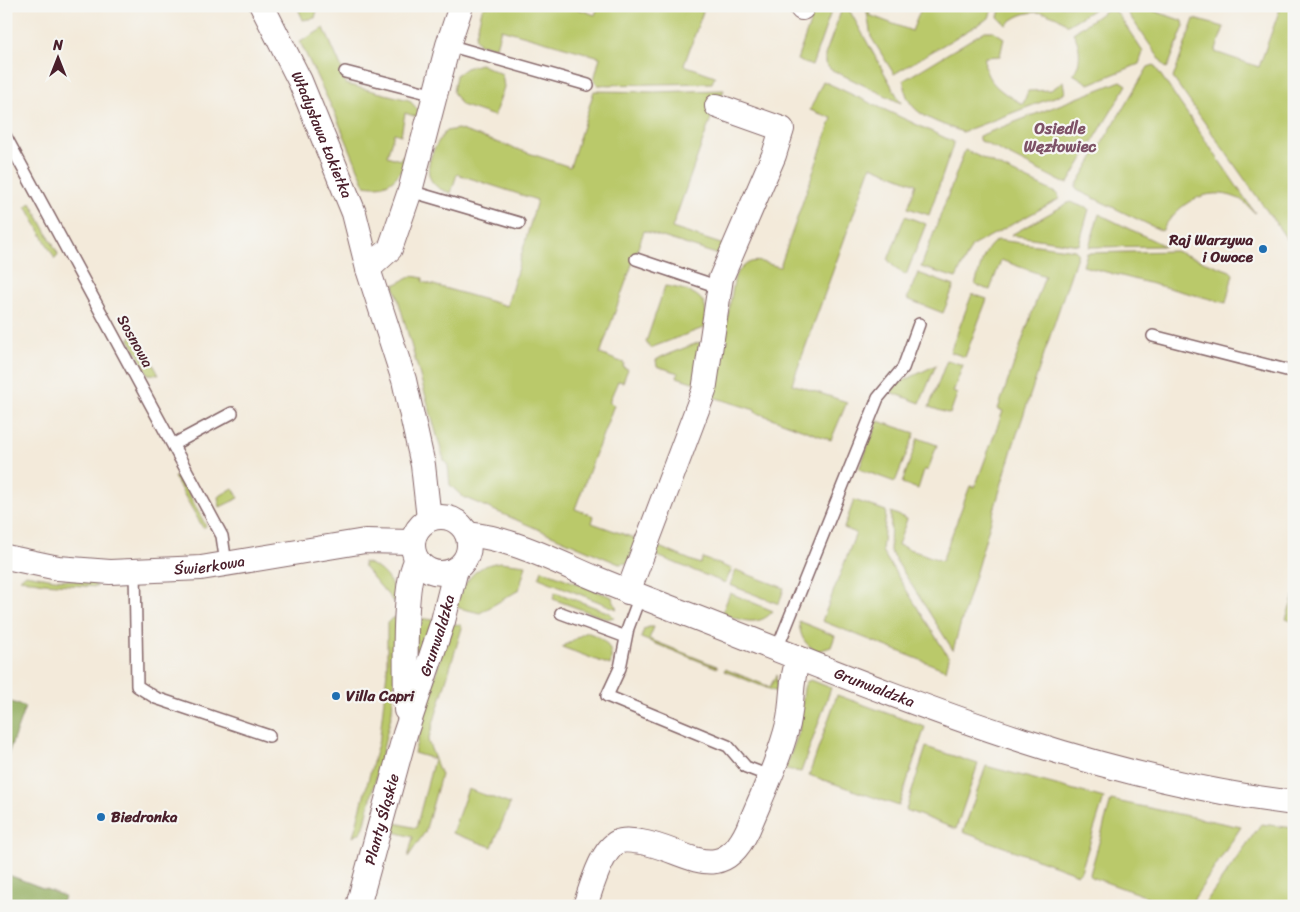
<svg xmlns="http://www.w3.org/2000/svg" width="1300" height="912" font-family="Sriracha,sans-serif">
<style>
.green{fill:#bac96b;stroke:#82744b}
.forest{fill:#93ad5f;stroke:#6e6645}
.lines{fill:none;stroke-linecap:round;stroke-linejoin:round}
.service-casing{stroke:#856668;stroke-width:14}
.minor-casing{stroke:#856668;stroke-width:26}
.service{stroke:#fff;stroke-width:11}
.minor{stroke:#fff;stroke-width:24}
.poi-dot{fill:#1f6fb2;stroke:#f6f6f2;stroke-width:2}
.labels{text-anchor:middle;stroke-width:4.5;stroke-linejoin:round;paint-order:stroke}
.street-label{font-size:15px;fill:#4a1f2b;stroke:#f6f6f2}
.poi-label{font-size:15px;font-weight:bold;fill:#4a1f2b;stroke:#f6f6f2;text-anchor:start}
.neighbourhood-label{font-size:16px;font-weight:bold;fill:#7e5367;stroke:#f6f6f2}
</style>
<rect width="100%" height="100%" fill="#f6f6f2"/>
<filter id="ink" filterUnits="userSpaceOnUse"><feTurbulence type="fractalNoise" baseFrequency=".02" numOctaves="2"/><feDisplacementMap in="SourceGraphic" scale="10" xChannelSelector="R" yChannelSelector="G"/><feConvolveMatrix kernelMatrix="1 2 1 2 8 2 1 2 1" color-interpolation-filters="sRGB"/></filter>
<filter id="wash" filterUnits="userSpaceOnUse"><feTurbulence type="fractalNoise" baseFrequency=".0096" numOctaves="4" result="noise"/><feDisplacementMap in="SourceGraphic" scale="20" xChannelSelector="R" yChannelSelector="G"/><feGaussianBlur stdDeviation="1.12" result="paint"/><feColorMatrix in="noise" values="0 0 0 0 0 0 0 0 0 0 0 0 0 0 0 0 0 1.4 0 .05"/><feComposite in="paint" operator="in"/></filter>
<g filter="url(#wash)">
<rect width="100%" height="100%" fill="#f3eada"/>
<path class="green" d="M297,6h21l-3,12 -12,2z
M483,6h87l25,9 3,-9h107l-21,59 31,11 -3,7 -114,2 -4,-5 6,-23 -99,-28 -5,18 -17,-3 -4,-6z
M816,6h17l-21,60 -15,-6z
M843,6h4l54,97 -71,-34 -5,-6v-8z
M866,6h6l-3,9 43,16 10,-25h71l-4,12 -95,56 -23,-37z
M1001,6h98l-31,19c-17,-16 -44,-18 -62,0l-8,-8z
M1123,6h17l43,15 1,5 -16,41 -2,1z
M1281,6h13v243l-121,-171 21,-59 30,8 -9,25 44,15z
M1106,10l10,1 27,41 -4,12 -50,20 -16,-10c9,-11 8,-29 0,-41z
M324,28l21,48v8l64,16 10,11 1,7 -15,-5 -4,22 -7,-2 -7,23 13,4 2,-4 5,1c-7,20 -18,33 -42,28l-29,-69 -36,-74z
M985,31h8l11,7 -4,18 -15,1c-4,23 20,38 38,47l5,-13 23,-1 12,-8 2,11 -103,39c-26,-11 -58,-17 -58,-52z
M480,64l22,10 2,13 -10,29 -33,-11 -8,-13 3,-17 10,-7z
M1154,65l101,148c-6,-5 -11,-13 -18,-15 -31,-13 -60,6 -75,33l-85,-41 -1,-4 72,-119z
M823,81l131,61 -25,73 -21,-7 8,-24 -45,-18 -79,218 55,18 -16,38 -76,-28v-2l-42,-13 22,-121c17,-22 23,-14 45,-9l52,-149 -22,-8z
M1121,81l6,4 -59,98h-4l-85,-43v-4z
M724,90l-13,28 -39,110 52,17 -5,10 -75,-24 -44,123 24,9 -1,4 5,2 -5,13 -5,-1 -9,21 5,3 -39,104 19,7 -2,7 45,16 -9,24 -9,1 -156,-67 -13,-12 -2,-19 -4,-6 -50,-175 18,-9 11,2v4l84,24 30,-106 -80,-26 -6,19c-36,-9 -22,-41 -5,-62l12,-2 112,38 24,-76 60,1z
M965,150l93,44 1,5 -87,47 -16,32 -35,-11z
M1070,202l19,7 -10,36 -68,-10z
M31,203l27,51 -3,5 -29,-53z
M1099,214l66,32 -76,1z
M905,216l21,8 -20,51 -10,-6 -8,-9z
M998,240l77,10 3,3 -66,196 -59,201 -63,-99 1,-36v-3l16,7 -9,26 44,16 28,-75 5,1 28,-76 -5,-2 47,-133 -44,-16 -11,30 -15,-5c5,-15 8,-38 23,-45z
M1175,251l55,20 3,3 -7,29 -143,-37 4,-13z
M918,273l36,13 -11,27 -36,-14z
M665,286c13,2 36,5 40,21 2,6 0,14 1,20l-56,21 -4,-6z
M972,294l15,5 -22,58 -15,-5z
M135,330l24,45 -11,-1 -19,-35z
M700,342l-5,41 -18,-6 1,-4 -21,-7 -1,-6 5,-3z
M947,360l16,5 -10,27 4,2 -7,20 -21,-7z
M936,365l-16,38 -30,-11 7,-8z
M878,421l37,12 -20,49 -36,-13z
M918,438l19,7 -9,25h-4l-6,19 -16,-6z
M174,477h6l26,49 -3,2z
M233,488l6,10 -19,9 -2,-10z
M854,500l32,11 -4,40 67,107 -3,12 -124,-49 34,-88 -12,-5z
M659,547l41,17 3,-6 29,11 -7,14 -70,-28z
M363,562c20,5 30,20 34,39h-4l-29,-34z
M500,562l26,3 -7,25 -39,23 -25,-6c9,-24 17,-41 45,-45z
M542,570l70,27 5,12 -78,-31z
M736,570l48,18 -5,16 -49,-19z
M26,574l28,5 40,3 3,5 -53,-4 -24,-4z
M555,592l55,21 4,4 -7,2 -54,-20z
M730,593l43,18c-14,17 -34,9 -51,2z
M1294,596v26l-8,-3z
M392,618h7l-7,94 -28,115 -3,5 -8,5 27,-101 7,-65v-48z
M416,618l19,2 -20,66z
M799,621l36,15 -4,11 -13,4c-14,-6 -18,-15 -19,-30z
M450,623l10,2 2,3 -34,113 13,34 -16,57 -17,25 5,-20 -19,-5 2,-9 20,5 18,-69 -20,-6z
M649,627h5l-5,12 65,26 3,1v2l-76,-30 3,-9z
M586,632c16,5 29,14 24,33l-48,-18z
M725,669l45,18 6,-12 1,17 -53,-21z
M811,680l20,8 -30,84 -16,-3 14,-37 5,-44 2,-6z
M837,695l88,32 -26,79 -90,-31z
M926,747l52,17 -22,65 -50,-19z
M986,766l118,32 -23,73 -3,3 -115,-42z
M468,789l42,15 -18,43 -40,-14z
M1111,800l130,27 -51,78 -17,1 -82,-29 -1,-3z
M1261,824l33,4v78h-91z"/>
<path class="forest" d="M6,700l19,7 -19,53z
M6,874l58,22 -3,10h-55z"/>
</g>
<g filter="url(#ink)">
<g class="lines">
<g class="service-casing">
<path id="service" d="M448,45l140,40
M345,72l90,23
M6,137l216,399 4,28
M410,191l109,32
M636,259l83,28
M1153,336l141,36
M174,444l58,-31
M135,570l2,116 19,12 113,38
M640,596l-12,32 -8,40 -13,28 121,50 18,21 23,9
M561,613l65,24
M777,649l101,-251 25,-30 16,-44"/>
</g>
<g class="minor-casing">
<g id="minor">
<path id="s1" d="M262,6l38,75 54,132 14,56 36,111 19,85 6,54"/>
<path d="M802,8l1,-2"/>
<path d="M368,269l22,-20 20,-58 38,-146 13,-39"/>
<circle cx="441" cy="545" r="28"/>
<path id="s2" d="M467,534c44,4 88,27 128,44 34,14 68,27 102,40 194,76 389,160 597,185"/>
<path id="s3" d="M6,557l52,11 52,4 91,-4 164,-27 47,1"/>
<path d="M628,592l76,-201 17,-113 53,-123 8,-26 -65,-23"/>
<path d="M406,710c0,-30 -4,-130 11,-150"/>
<path id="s4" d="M358,906l47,-172 38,-113 13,-52"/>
<path d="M585,906c6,-17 16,-56 33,-64 6,-3 16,-1 23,0 45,7 79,47 107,-13 14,-34 31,-69 40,-105 5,-22 2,-43 10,-65"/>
</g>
</g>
<use href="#service" class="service"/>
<use href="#minor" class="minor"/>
</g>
</g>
<g class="poi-dot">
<circle cx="1263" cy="249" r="5"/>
<circle cx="336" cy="696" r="5"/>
<circle cx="101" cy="817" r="5"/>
</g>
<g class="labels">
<g class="street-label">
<text dy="5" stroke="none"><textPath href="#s1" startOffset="142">Władysława Łokietka</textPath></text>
<text transform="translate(135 341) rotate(61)" y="5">Sosnowa</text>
<text dy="5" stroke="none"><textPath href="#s3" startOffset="205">Świerkowa</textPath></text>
<text dy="5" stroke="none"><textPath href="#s4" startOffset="282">Grunwaldzka</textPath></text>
<text dy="5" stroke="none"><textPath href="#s2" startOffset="436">Grunwaldzka</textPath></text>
<text dy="5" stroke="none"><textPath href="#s4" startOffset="90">Planty Śląskie</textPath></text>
</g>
<g class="poi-label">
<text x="1253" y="245" text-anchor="end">Raj Warzywa<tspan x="1253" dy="17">i Owoce</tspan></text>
<text x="346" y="701">Villa Capri</text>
<text x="111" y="822">Biedronka</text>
</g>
<g class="neighbourhood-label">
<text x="1060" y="134">Osiedle<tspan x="1060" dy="18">Węzłowiec</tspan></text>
</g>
</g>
<rect width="1300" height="912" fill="none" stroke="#f6f6f2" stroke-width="25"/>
<g transform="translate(58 58)" stroke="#f6f6f2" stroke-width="4" paint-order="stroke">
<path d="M0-4L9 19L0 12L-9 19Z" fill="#4a1f2b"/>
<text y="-8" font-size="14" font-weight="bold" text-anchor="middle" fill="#4a1f2b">N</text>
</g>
</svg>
